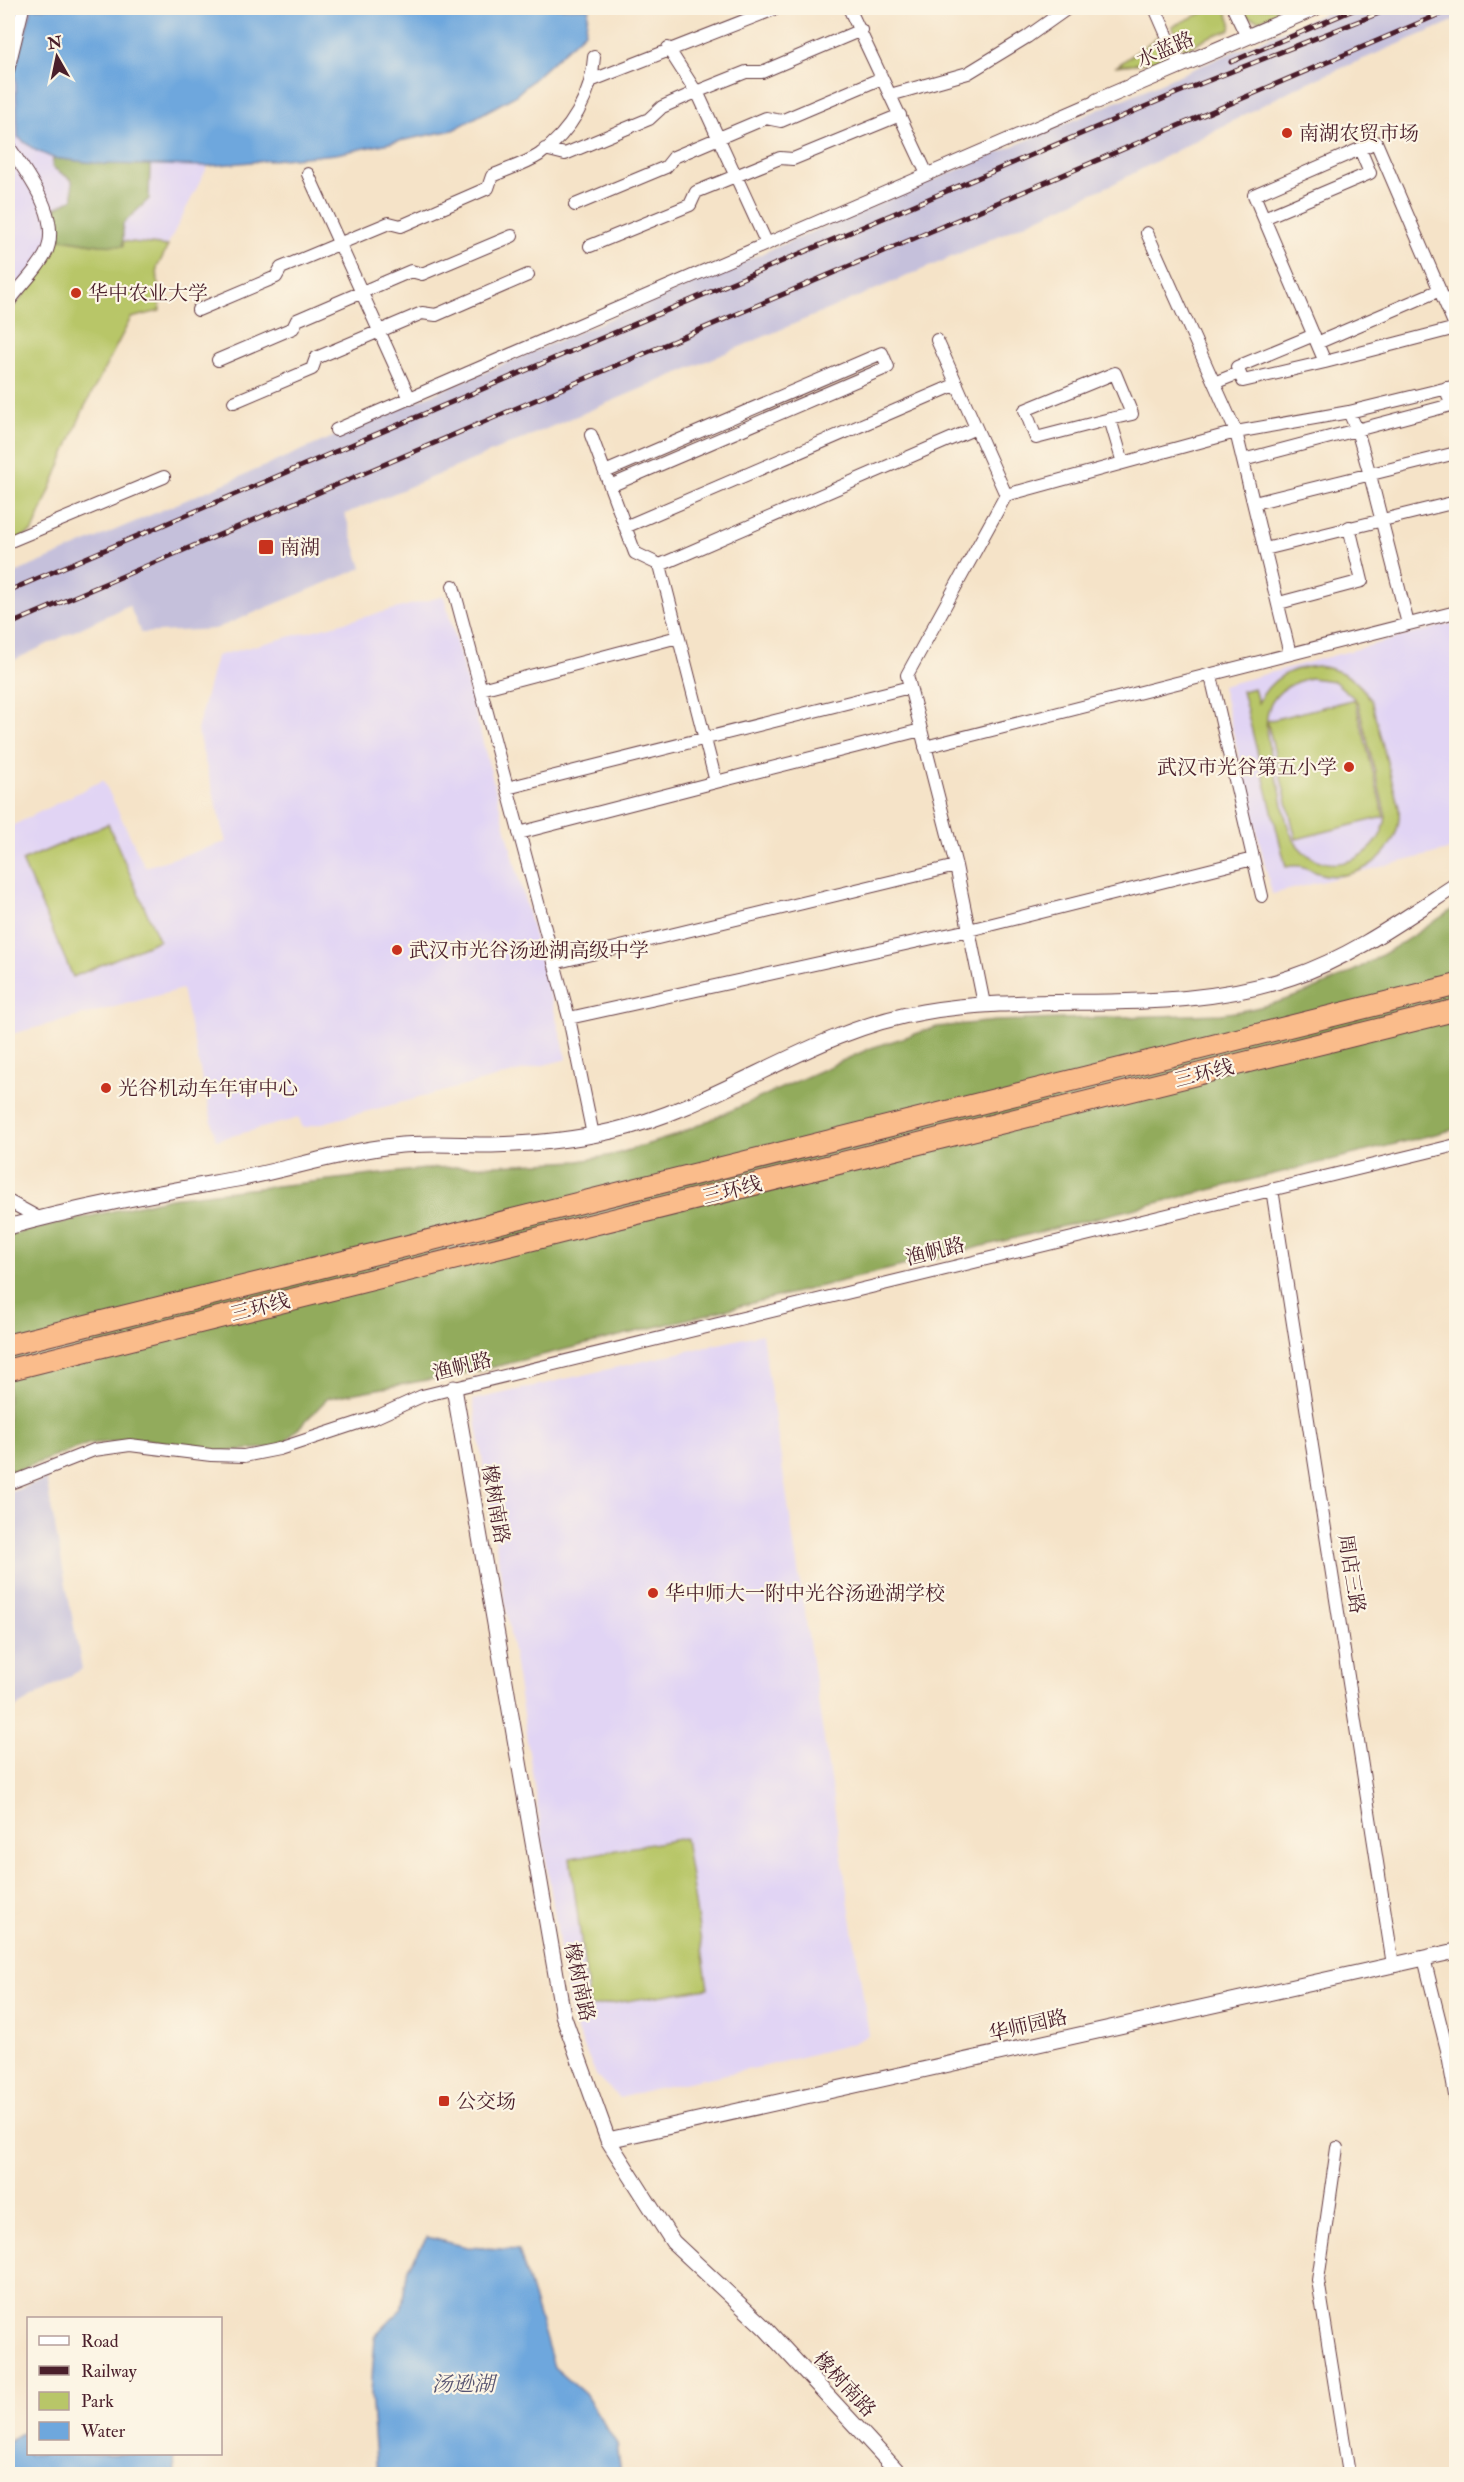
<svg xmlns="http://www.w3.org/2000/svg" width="1464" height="2482" font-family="'IM FELL Double Pica','Noto Serif SC',serif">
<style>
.built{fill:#e1d4f4}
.industrial{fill:#c5c0db}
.green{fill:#b8c668;stroke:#81724a;stroke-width:1.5;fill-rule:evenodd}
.forest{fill:#92ab5c;stroke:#6e6544;stroke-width:1.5}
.water{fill:#6ea7dd;stroke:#5c6384;stroke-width:1.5}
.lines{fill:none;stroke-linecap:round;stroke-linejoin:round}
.minor-casing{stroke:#643c43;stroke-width:14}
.tertiary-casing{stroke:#643c43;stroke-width:17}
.trunk-casing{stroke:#643c43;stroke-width:23}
.minor{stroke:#fff;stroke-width:12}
.tertiary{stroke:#fff;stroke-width:15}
.trunk{stroke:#fabc8b;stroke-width:21}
.rail-casing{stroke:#4a1f2b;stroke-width:5}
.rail{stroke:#fcf5e5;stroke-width:3;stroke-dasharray:9;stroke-linecap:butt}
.poi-dot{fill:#c8321e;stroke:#fcf5e5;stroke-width:2}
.labels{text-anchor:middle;stroke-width:4.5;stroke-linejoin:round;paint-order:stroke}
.street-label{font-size:20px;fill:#4a1f2b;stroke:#fcf5e5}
.poi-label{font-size:20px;fill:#4a1f2b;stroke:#fcf5e5;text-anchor:start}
.water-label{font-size:21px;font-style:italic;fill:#585572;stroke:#fcf5e5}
</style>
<rect width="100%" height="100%" fill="#fcf5e5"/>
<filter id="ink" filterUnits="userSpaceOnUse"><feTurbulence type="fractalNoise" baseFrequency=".0167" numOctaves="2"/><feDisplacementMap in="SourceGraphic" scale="12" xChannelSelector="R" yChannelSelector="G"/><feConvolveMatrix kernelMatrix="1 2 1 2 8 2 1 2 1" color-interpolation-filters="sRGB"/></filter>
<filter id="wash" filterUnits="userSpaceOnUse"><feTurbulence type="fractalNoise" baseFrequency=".008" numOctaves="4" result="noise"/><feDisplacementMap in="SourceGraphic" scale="24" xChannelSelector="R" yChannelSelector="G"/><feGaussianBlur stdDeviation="1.35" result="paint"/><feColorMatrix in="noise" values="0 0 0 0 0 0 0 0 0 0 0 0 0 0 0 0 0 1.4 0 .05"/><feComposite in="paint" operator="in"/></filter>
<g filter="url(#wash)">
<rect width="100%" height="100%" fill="#f5e3c8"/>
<path class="built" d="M8,8h24l-17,62 88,94 105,2 -125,244 -50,121 -25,20z
M444,596l123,463 -264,69 -4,-10 -83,22 -34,-151 -174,46v-207l95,-48 42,87 81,-25 -29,-112 19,-74z
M1456,622v226l-184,46 -50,-208z
M762,1334l107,701 -18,9 -85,22 -113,23 -33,9 -23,-21 -26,-60 -98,-617z"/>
<path class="industrial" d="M1336,8h120v12l-159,67 -182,96 -170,77 -600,254 17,54 -147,61 -74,4 -12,-28 -121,58v-87z
M46,1479l36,190 -74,43v-219z"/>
<path class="green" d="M1214,8h11l6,14 -1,8 -24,8 -21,12 -13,-24z
M1240,8h49l-30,12 -14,-4z
M1159,36l7,15 -5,10 -44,5z
M56,238l44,7h23v-4l45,5 -11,22 3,43 -29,7 -48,92 -50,121 -25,15v-231l42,-57z
M1317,666c24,3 41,13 54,34l28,108c4,39 -34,73 -73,67 -19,-3 -20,-13 -40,-8l-44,-176 12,-3 4,15c13,-25 31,-35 59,-37zM1310,678l24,3 21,18 -88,22 29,118 88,-22 -29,-117 3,3 28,113c-4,43 -59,65 -88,30 -12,-15 -14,-38 -18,-56 -12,-47 -34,-97 30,-112z
M108,824l51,116 -86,37 -51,-116z
M685,1838l23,150 -118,19 -20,-149z"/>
<path class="forest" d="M53,158l50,6 47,1 -1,34 -26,25v22l-23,-1 -44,-7 -1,-30 18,-9 -1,-19 -20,-13z
M1456,907v222l-974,241 -154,28 -48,49 -73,6 -62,-14 -57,5 -80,30v-239l162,-37 264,-30 145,-7 34,-6 61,-19 197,-88 66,-21 59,-6 225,-7c92,-11 161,-57 235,-107z"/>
<path class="water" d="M32,8h557l-4,24 -70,64 -62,34 -117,24 -128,12 -105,-2 -50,-6 -18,-8 -17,-13 -3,-67z
M427,2237l40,10 52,3 35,117 31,27 32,50 4,30h-244l-6,-81 4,-57 26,-26 7,-42z
M28,2429v25h146l1,20h-167v-32z"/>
</g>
<g filter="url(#ink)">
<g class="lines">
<g class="minor-casing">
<path id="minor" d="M849,8l78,166
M1155,8l25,57
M1233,8l14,29
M668,48l32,50 67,146
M8,70l15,-62
M593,80l184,-72
M890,95l78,-22 59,-36 41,-29
M8,145c18,29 56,73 37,110 -9,17 -26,32 -37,48
M545,149l20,5 84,-35 13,-12 34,-15 50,-20h16l99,-42
M308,174l102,225
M575,205l91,-38 8,-10 92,-39 15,3 101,-43
M1264,218l106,-45 -10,-24
M1147,233l89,199 54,222
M590,246l100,-41 6,-13 84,-34 13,1 107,-44
M198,310l78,-33 5,-9 108,-45 12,3 87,-38 4,-12c15,-7 33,-12 47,-21 32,-23 53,-59 55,-98
M1456,328l-131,34 -71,-167 122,-53 80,186v1
M1314,335l-77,32 6,14 82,-19
M937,340l69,155
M1317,343l123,-53
M218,360l75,-32 4,-8 114,-49 11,3 90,-38
M1214,383l25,-10
M234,402l78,-33 4,-11 106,-45 14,2 92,-40
M1349,412l8,18 13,45 38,149
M1110,419l22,-5 -17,-41 -90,37 11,28 74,-19 13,44
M336,430l761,-329
M591,435l44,118 25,12 56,217 205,-52
M1243,460l208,-55 -5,-17
M605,472l277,-119 6,14 -278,119
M1254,503l202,-50
M625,527l332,-143
M8,542l156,-65
M1265,549l191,-47
M660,565l316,-137
M453,586l116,432 24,117
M1279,603l83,-22 -13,-54
M1211,676l51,220
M481,689l197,-52
M925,747l531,-135
M507,788l403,-101
M519,833l197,-51
M554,963l402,-97
M984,1004l-28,-138 -49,-191 99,-180 230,-63 113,-20 107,-26
M569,1018l400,-88 284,-71
M1272,1189l121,776
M8,1201l31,17
M8,1484l86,-34 36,-5 81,10 33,1 35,-7 97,-32 46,-21 1034,-251
M1424,1958l23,92 9,51
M1337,2148l-19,132 31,194"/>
</g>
<g class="tertiary-casing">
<path id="tertiary" d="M1097,101l218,-93
M8,1227c75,-21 152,-34 229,-48 53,-10 103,-27 156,-33 33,-4 66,-1 99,-1 40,-1 81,-5 120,-14 109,-25 200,-101 311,-119 122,-21 250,6 369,-35 60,-20 112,-58 164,-92
M454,1388l109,627 45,125 65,102 92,86 135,146
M608,2140l848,-189"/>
</g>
<g class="trunk-casing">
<path id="trunk" d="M8,1345l1448,-360
M8,1370l1448,-360"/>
</g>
<use href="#minor" class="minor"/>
<use href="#tertiary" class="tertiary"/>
<use href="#trunk" class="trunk"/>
<g class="rail-casing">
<path id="rail" d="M1231,62l127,-54
M8,591l1169,-498 215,-85
M8,625l1446,-617"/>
</g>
<use href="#rail" class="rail"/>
</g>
</g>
<g class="poi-dot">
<circle cx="1287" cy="133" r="6"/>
<circle cx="76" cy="293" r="6"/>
<rect x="258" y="539" width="16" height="16" rx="3"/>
<circle cx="1349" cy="767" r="6"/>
<circle cx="397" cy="950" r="6"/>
<circle cx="106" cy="1088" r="6"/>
<circle cx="653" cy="1593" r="6"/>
<rect x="438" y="2095" width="12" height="12" rx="3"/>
</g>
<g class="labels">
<g class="street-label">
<text transform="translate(1165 49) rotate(-23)" y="7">水蓝路</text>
<text transform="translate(1204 1073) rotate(-14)" y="7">三环线</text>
<text transform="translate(732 1190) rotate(-14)" y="7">三环线</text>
<text transform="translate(935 1251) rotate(-14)" y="7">渔帆路</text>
<text transform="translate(260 1307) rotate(-14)" y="7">三环线</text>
<text transform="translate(462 1366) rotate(-14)" y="7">渔帆路</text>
<text transform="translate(496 1504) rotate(80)" y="7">橡树南路</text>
<text transform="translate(1352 1574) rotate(81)" y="7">周店三路</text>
<text transform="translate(580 1982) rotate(78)" y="7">橡树南路</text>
<text transform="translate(1028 2025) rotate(-13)" y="7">华师园路</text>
<text transform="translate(845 2384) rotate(47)" y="7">橡树南路</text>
</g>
<g class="poi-label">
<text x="1299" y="140">南湖农贸市场</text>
<text x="88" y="300">华中农业大学</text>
<text x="280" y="554">南湖</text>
<text x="1337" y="774" text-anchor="end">武汉市光谷第五小学</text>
<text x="409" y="957">武汉市光谷汤逊湖高级中学</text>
<text x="118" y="1095">光谷机动车年审中心</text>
<text x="665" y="1600">华中师大一附中光谷汤逊湖学校</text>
<text x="456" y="2108">公交场</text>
</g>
<g class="water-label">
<text x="463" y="2391">汤逊湖</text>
</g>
</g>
<rect width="1464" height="2482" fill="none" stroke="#fcf5e5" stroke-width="30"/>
<rect x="27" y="2317" width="195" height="138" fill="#fcf5e5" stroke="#b59f9b" stroke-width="1.5"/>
<rect x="39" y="2336" width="30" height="9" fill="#ffffff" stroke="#b59f9b" stroke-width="1.5"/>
<text x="81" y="2347" font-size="18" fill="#4a1f2b">Road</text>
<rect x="39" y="2366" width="30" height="9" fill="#4a1f2b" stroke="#b59f9b" stroke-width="1.5"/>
<text x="81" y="2377" font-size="18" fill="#4a1f2b">Railway</text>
<rect x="39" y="2392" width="30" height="18" fill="#b8c668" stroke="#b59f9b" stroke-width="1.5"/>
<text x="81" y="2407" font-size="18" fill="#4a1f2b">Park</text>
<rect x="39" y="2422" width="30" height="18" fill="#6ea7dd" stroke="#b59f9b" stroke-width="1.5"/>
<text x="81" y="2437" font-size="18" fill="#4a1f2b">Water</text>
<g transform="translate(57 57) rotate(351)" stroke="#fcf5e5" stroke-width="4.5" paint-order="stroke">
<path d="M0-4.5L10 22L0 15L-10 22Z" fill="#4a1f2b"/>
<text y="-9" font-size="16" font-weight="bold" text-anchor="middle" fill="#4a1f2b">N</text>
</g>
</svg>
